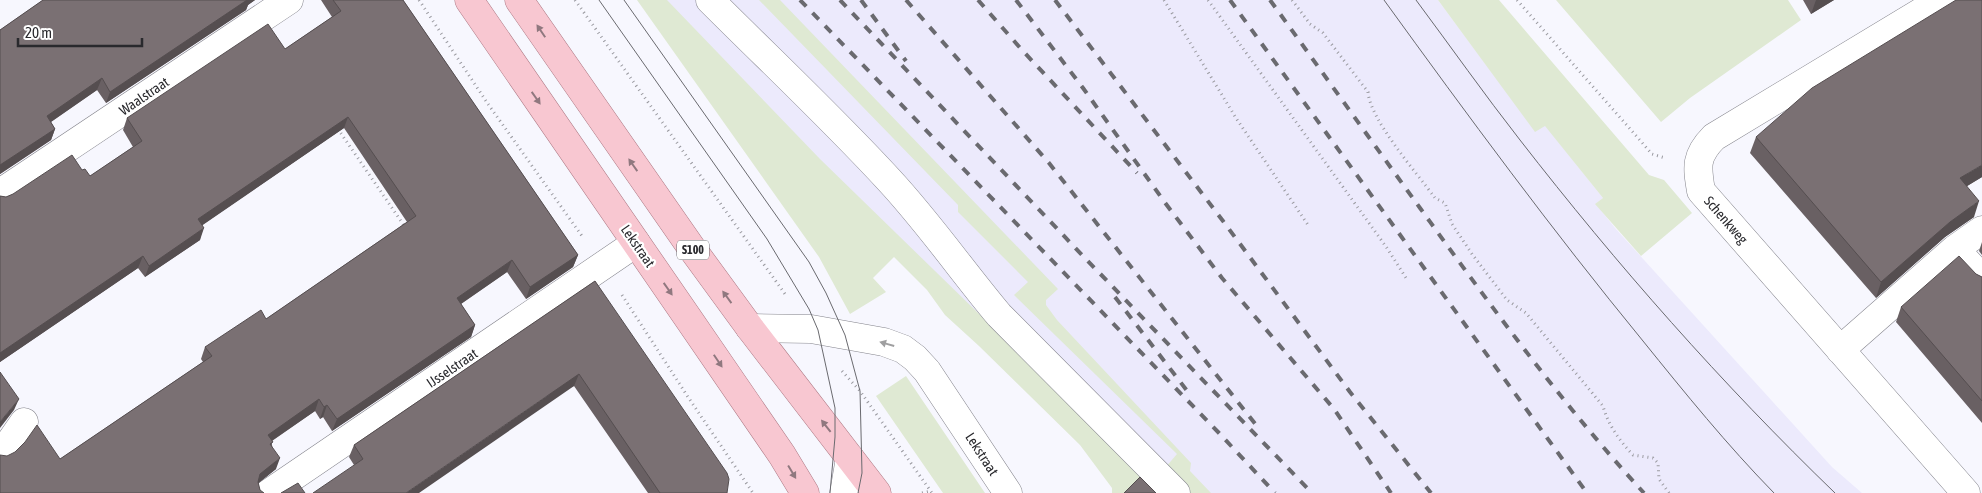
<svg xmlns="http://www.w3.org/2000/svg" width="1982" height="493" font-family="'Asap Condensed',sans-serif">
<style>
.built{fill:#eceafc}
.green{fill:#dfe9d3}
.lines{fill:none;stroke-linecap:round;stroke-linejoin:round}
.minor-casing{stroke:#84848c;stroke-width:29}
.major-casing{stroke:#ac7883;stroke-width:29}
.path{stroke:#9a9aa0;stroke-width:3;stroke-dasharray:1 4;stroke-linecap:butt}
.minor{stroke:#fff;stroke-width:28}
.major{stroke:#f8c7d1;stroke-width:28}
.tram{stroke:#6a6a6f;stroke-width:1}
.rail{stroke:#6a6a6f;stroke-width:4;stroke-dasharray:9 9;stroke-linecap:butt}
.wall{fill:#696063}
.shaded-wall{fill:#554e50}
.building{fill:#7a7073;stroke:#554e50}
.oneway{fill:#90787f}
.oneway2{fill:#9f9fa0}
.labels{text-anchor:middle;stroke-width:4.5;stroke-linejoin:round;paint-order:stroke}
.shield{fill:#fff;stroke:#69696c;stroke-width:1}
.shield-label{font-size:12px;font-weight:bold;fill:#29292d}
.street-label{font-size:14px;fill:#29292d;stroke:#fff}
</style>
<rect width="100%" height="100%" fill="#f7f7fe"/>
<path class="built" d="M657,0h781l97,131 10,-6 58,73 -7,6 19,24 217,239 30,26h-736z"/>
<path class="green" d="M637,0h30l153,159 343,334h-51v-5l-32,-43 -101,-99 -34,-31 -18,-25 -33,-33 -21,21 13,14 -36,22 -31,-57z
M759,0h21l278,289 -12,11v5l11,15 134,143 -1,8 21,22h-21l-25,-25 12,-14 -163,-159 14,-13 -70,-70v-7z
M1438,0h61l150,175 15,5 28,33 -51,43 -46,-52 8,-6 -58,-72 -10,6z
M1556,0h232l13,20 -111,78 -29,24z
M906,376l79,117h-42l-67,-97z"/>
<g class="lines">
<g class="minor-casing">
<path id="minor" d="M710,0c60,60 122,118 179,180 40,43 73,91 110,135l177,178
M1941,0l-227,137c-19,19 -17,30 -13,54l265,302
M0,193l289,-193
M1955,249l27,29
M750,328l61,1 73,13 19,7 12,9 12,13 81,122
M1840,350l115,-101 27,-19
M0,452l8,-7 16,-23
M269,493l367,-250
M844,493l6,-35"/>
</g>
<g class="major-casing">
<path id="major" d="M469,0l221,321 92,134 23,38
M519,0l174,250 57,78 127,165"/>
</g>
<path class="path" d="M419,0l69,104 94,132
M575,0l210,294
M1164,0l72,118 72,107
M1208,0l179,248 19,30
M1292,0l18,24 13,9 45,59c2,28 49,81 67,106l10,5 7,21 20,30 35,46 19,13 77,93c5,19 17,35 30,49l20,3 5,5 1,16 10,14
M1517,0l135,154 13,4
M338,129l67,98
M622,295l66,102 65,96
M842,371l18,20 72,102
M922,493l9,-2"/>
<use href="#minor" class="minor"/>
<use href="#major" class="major"/>
<path class="tram" d="M599,0l168,239 42,70 9,21 17,78v29l-5,56
M624,0l185,262 17,31 19,42 15,56 2,82 -4,20
M1384,0c84,116 168,230 259,341 42,52 84,104 131,152
M1416,0c35,47 68,94 104,140 97,125 202,244 315,353"/>
<path class="rail" d="M800,0l419,433 56,60
M840,0l243,256 229,237
M861,0l45,61
M906,0l143,163 211,267
M978,0l44,50 115,123
M1016,0l67,88 83,116 56,74 112,131 57,84
M1055,0l168,221 127,171 81,101
M1230,0l357,493
M1270,0c50,69 100,139 150,208 71,98 142,196 224,285
M1115,297l73,95"/>
</g>
<path class="wall" d="M43,0h212l-7,5 -2,5 -140,93 -9,-13 -46,32 4,7 -4,11 -51,34v-144z
M321,0h82l175,255 -5,12 -47,32 -19,-27 -46,32 14,21 -4,12 -139,94 -9,-14 -3,2 -5,-8 -43,30v4l4,24 -18,14 2,7 -200,-31 143,-97 -2,-3 4,-12 61,-28 141,-97 -63,-94 -142,97 -2,15 -55,37 -7,-9 -138,94v-166l6,1 76,-27 8,6 43,-29 -10,-17 4,-12 158,-69 47,-32z
M1803,0h31l-23,14z
M1756,137l226,40 -15,9 7,31 -29,20 -69,61 -126,-145z
M1982,242v13l-3,-4z
M1976,274l6,3v146l-86,-101 5,-15z
M595,281l132,212h-79l-74,-107 -220,79 -5,-8 5,-12z"/>
<path class="shaded-wall" d="M247,0h8l-7,5 -2,5 -140,93 4,-11z
M1816,0h18l-23,14z
M102,78l-5,12 -55,38 5,-12z
M348,117l-4,11 -150,103 4,-12z
M55,129l-4,11 -51,34v-9z
M1982,165v12l-28,17 6,-16z
M1979,201l-5,16 -29,20 -69,61 5,-16 69,-60z
M204,228l-4,12 -55,37 4,-11z
M578,255l-5,12 -47,32 4,-12z
M143,256l-5,12 -138,94v-9z
M512,260l-5,12 -55,38 5,-12z
M475,325l-4,12 -139,94 5,-12z
M579,374l-5,12 -155,107h-13z
M19,399l-5,11 -14,18v-6z
M319,399l-4,12 -51,35 4,-11z
M327,405l-4,12 -3,2 4,-12z
M280,458l-4,11 -21,17 5,-12z"/>
<path class="building" d="M43,0h204l-137,92 -8,-14 -55,38 8,13 -55,36v-135z
M333,0h70l175,255 -48,32 -18,-27 -55,38 18,27 -138,94 -10,-14 -3,2 -5,-8 -51,36 5,7 -3,2 10,14 -20,16 -2,8 2,8 4,3h-264v-38l7,1 8,-4 10,-10 12,-17 23,34 152,-103 -7,-9 56,-37 5,9 150,-103 -68,-99 -150,102 6,9 -55,38 -6,-10 -143,97v-157l6,1 7,-3 59,-39 10,15 3,-1 5,7 52,-35 -15,-23 141,-94 17,25 56,-38z
M1956,0h26v165l-22,13 19,23 -29,21 -69,60 -125,-145 56,-49z
M1959,256l17,18 6,3v124l-81,-94z
M595,281l132,192 2,6 -2,14h-67l-81,-119 -173,119h-93l50,-34 -9,-14z
M0,372l19,27 -19,23z
M1140,477l16,16h-32z
M298,483l7,10h-24z"/>
<defs><path id="oneway-solid" d="M-6-.8H1V-3.2L6.5 0L1 3.2V.8H-6Z" transform="scale(1.25)"/></defs>
<g class="oneway">
<use href="#oneway-solid" transform="translate(541 31) rotate(-124)"/>
<use href="#oneway-solid" transform="translate(536 98) rotate(55)"/>
<use href="#oneway-solid" transform="translate(633 165) rotate(-125)"/>
<use href="#oneway-solid" transform="translate(668 289) rotate(55)"/>
<use href="#oneway-solid" transform="translate(727 297) rotate(-126)"/>
<use href="#oneway-solid" transform="translate(718 361) rotate(56)"/>
<use href="#oneway-solid" transform="translate(826 426) rotate(-128)"/>
<use href="#oneway-solid" transform="translate(792 472) rotate(59)"/>
</g>
<use class="oneway2" href="#oneway-solid" transform="translate(887 344) rotate(-164)"/>
<g class="labels">
<rect class="shield" x="677" y="240.5" width="32" height="19" rx="4"/>
<g class="shield-label">
<text x="693" y="254">S100</text>
</g>
<g class="street-label">
<text transform="translate(144 96) rotate(-34)" y="5">Waalstraat</text>
<text transform="translate(1726 220) rotate(49)" y="5">Schenkweg</text>
<text transform="translate(638 246) rotate(55)" y="5">Lekstraat</text>
<text transform="translate(452 368) rotate(-34)" y="5">IJsselstraat</text>
<text transform="translate(982 454) rotate(57)" y="5">Lekstraat</text>
</g>
</g>
<path d="M18 38v8h124v-8" fill="none" stroke="#29292d" stroke-width="2.5"/>
<text x="25" y="38" font-size="15" fill="#29292d" stroke="#ffffff" stroke-width="4" paint-order="stroke">20 m</text>
</svg>
